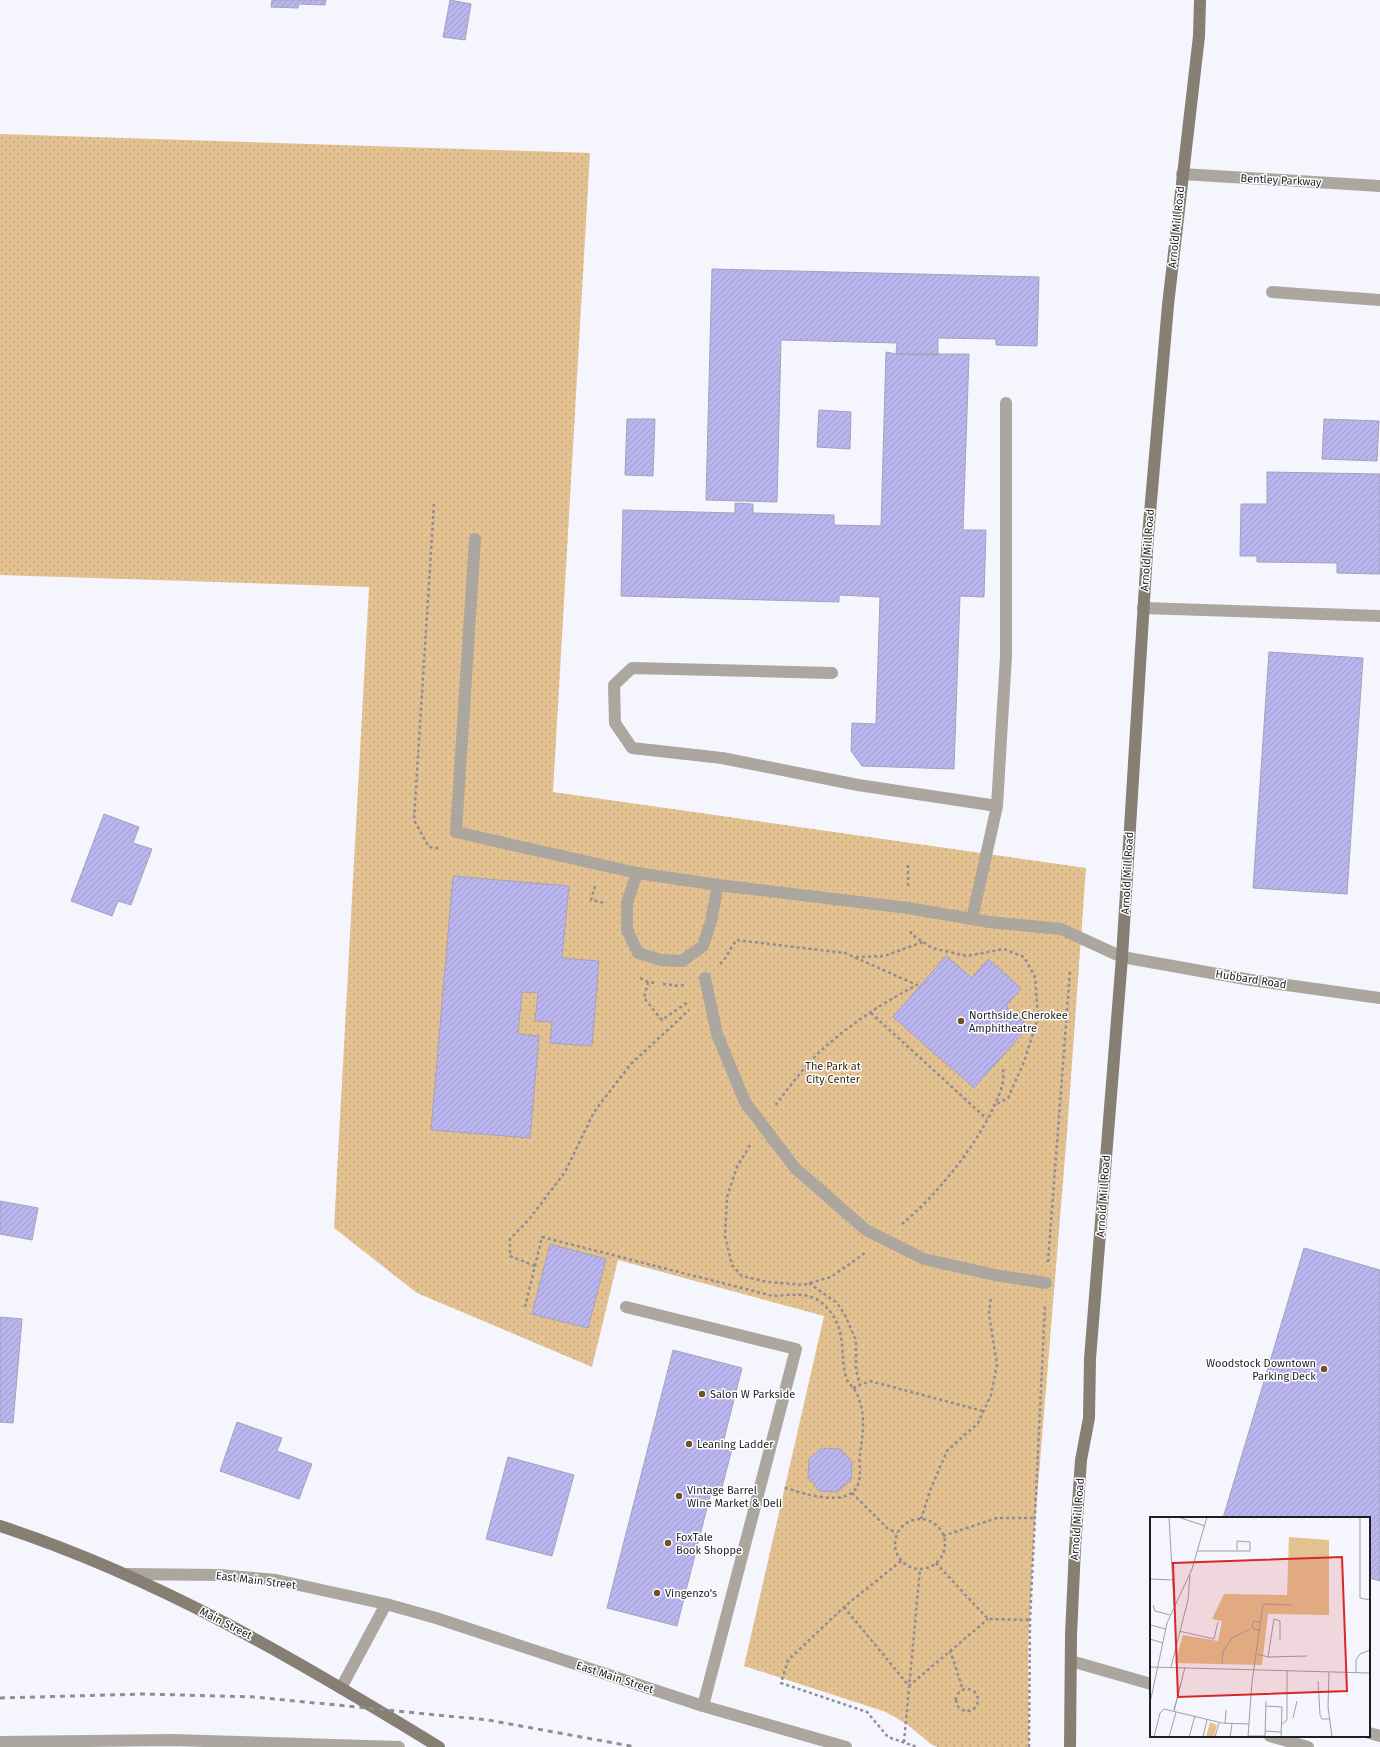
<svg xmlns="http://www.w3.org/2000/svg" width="1380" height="1747" font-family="'Fira Sans',sans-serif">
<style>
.grass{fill:url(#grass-dots)}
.building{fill:url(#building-hatch);stroke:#a4a3b6}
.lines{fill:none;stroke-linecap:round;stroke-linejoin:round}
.path{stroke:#8e8d95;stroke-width:2.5;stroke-dasharray:3 3;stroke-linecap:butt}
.lane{stroke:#aba69e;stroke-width:12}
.street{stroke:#aba69e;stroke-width:12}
.secondary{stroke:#877f74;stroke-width:12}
.rail{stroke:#8e8e95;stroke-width:3;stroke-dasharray:5 5;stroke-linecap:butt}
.poi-dot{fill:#6e5125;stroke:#fff;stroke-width:1.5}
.labels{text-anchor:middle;stroke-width:3;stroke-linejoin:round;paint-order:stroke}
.street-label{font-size:11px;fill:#1e1d24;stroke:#fff}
.poi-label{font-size:11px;fill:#1e1d24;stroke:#fff;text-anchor:start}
.park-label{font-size:11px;fill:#36260e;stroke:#fff}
.inset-road{fill:none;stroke:#9f9fa6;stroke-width:1}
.view{fill:#d62828;fill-opacity:0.15;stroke:#d62828;stroke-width:2}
.inset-edge{fill:none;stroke:#1e1d24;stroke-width:2}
</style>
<defs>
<pattern id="grass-dots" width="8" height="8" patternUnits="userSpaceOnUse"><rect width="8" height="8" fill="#e4c191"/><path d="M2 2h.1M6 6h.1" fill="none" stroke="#c3a57d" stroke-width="1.8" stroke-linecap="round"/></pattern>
<pattern id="building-hatch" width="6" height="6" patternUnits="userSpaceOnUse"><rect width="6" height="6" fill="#bab5ee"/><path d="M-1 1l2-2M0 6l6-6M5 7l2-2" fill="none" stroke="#9f9bcc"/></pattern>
</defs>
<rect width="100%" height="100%" fill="#f5f5fd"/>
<path class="grass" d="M0,134l590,19 -37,639 533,76 -19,265 -33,402 -6,116 1,96h-92l-5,-2 -24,-20 -22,-13 -142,-46 80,-350 -206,-56 -26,107 -175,-74 -83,-65 35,-641 -369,-12z"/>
<path class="building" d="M272,0h54l-1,5 -26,-1 -1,4 -27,-1z
M450,0l21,4 -6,36 -22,-3z
M712,269l327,8 -2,69 -41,-1v-6l-58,-1v17l-42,-1 1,-11 -116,-3 -4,162 -71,-2z
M886,352l10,2h73l-6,176h23l-2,67 -24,-1 -6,173 -92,-3 -11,-15 1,-28 24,1 4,-127 -41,-2v7l-218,-6 2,-86 112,3v-10l18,1v9l81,2v10l47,1z
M819,410l32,2 -1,37 -33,-2z
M627,419h28l-2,57 -28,-1z
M1324,419l55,2 -2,40 -55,-2z
M1267,472l113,2v100l-43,-1v-10l-80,-1v-6h-17l1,-52h26z
M1269,652l94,6 -16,236 -94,-6z
M104,814l35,13 -6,16 19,6 -21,56 -13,-4 -6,15 -41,-15z
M453,876l116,10 -7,72 37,3 -7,85 -42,-3 2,-21 -17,-1 3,-28 -16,-1 -4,42 21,2 -9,102 -99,-8z
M946,956l26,22 16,-19 33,29 -15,18 23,20 -55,62 -81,-71z
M0,1201l38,7 -6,32 -32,-6z
M550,1244l56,15 -18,69 -56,-14z
M1304,1248l76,22v311l-11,-3v-60h-146z
M0,1317l22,2 -9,104 -13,-1z
M673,1350l69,18 -20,79 10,2 -12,46 -9,-3 -34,134 -70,-18z
M237,1422l45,16 -5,13 35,13 -13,35 -79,-28z
M822,1448l18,1 12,13 -1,18 -14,12 -17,-1 -12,-14 1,-18z
M508,1457l66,18 -22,81 -66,-17z"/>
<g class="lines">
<path class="path" d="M434,504l-20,316 15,27 12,2
M595,886l-4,14 15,3
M908,886v-21
M911,931v3l21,14 35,8 37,-7 20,8 11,20 3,40 -14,45 -16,36 -15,8
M856,957l28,-1 39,-14
M720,964l4,-4 12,-20 109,13 72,32c-33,17 -65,38 -92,62 -19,17 -35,39 -50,59
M640,978l8,4 8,1
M648,982l-4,16 18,22 26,-18
M663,984l17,2 4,-1
M871,1013l116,106
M750,1145l-13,22 -10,30 -2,39 7,29 10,11 25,6 36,3 28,-8 34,-24
M902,1224c37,-30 86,-92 100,-138 2,-6 1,-13 1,-19
M1048,1262l22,-291
M535,1266l-25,-10v-17l21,-22 34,-45 29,-60 36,-47 59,-55
M809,1283l28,20 8,12 11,26v28l4,16
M525,1307l17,-70 231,59c17,-1 36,-5 50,8 25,23 16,44 23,73 1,6 9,11 11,17 9,20 6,40 3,60 -1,9 1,19 -1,27 -6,30 -58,12 -76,6
M853,1388l17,-7 113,30
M852,1493l35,35 10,5
M921,1519l10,-31 16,-37 31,-28 13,-28 6,-30 -8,-51 2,-18
M895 1544a25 25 0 1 1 50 0a25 25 0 1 1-50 0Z
M943,1536l54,-18h38
M901,1561l-57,46 -56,53 -7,23 86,29 21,25 29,10
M936,1563l52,56 42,1
M844,1607l65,79 79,-67
M950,1650l13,40
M956 1700a11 11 0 1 1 22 0a11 11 0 1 1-22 0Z
M904,1742l16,-173
M1029,1747l1,-127 15,-315"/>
<path class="lane" d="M1272,292l108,8
M475,539l-19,293 181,41 81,12 190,23 81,14 72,7 61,28
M1143,608l237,8
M832,673l-200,-5 -18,17 1,38 17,25 90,10 136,27 139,21 -25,113
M997,806l9,-150v-253
M637,873l-10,30v27l11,23 23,7 21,1 21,-15 8,-25 7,-36
M626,1307l170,42 -93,357"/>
<path class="street" d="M1182,174l198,12
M1122,957l129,23 129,18
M705,978l12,56 28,68 50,66 71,62 58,29 71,16 51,8
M125,1574l95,1 56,5 110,24 50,14 267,88 143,41
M1071,1661l80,23
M341,1688l45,-84
M1369,1733l11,3
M1270,1736l38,11
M0,1742l172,-2 227,7"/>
<path class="secondary" d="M0,1526c159,52 297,134 439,221
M1070,1747l1,-112 4,-87 6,-88 8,-42 1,-59 32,-402 26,-421 20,-231 31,-269 1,-36"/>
<path class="rail" d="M0,1698l144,-4 111,3 233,23 148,27"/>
</g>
<g class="poi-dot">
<circle cx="961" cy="1021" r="4"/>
<circle cx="1324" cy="1369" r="4"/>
<circle cx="702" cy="1394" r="4"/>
<circle cx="689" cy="1444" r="4"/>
<circle cx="679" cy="1496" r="4"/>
<circle cx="668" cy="1543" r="4"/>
<circle cx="657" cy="1593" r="4"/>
</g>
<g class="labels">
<g class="street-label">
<text transform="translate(1281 180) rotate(3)" y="4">Bentley Parkway</text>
<text transform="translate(1176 227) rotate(-84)" y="4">Arnold Mill Road</text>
<text transform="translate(1147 550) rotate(-86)" y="4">Arnold Mill Road</text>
<text transform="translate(1127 873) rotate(-87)" y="4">Arnold Mill Road</text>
<text transform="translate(1251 979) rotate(9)" y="4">Hubbard Road</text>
<text transform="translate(1103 1196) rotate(-86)" y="4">Arnold Mill Road</text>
<text transform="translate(1077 1519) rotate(-86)" y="4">Arnold Mill Road</text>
<text transform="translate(256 1580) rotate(7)" y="4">East Main Street</text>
<text transform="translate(226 1623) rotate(27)" y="4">Main Street</text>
<text transform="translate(615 1677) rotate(18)" y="4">East Main Street</text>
</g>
<g class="poi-label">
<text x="969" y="1019">Northside Cherokee<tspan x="969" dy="13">Amphitheatre</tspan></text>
<text x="1316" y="1367" text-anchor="end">Woodstock Downtown<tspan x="1316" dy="13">Parking Deck</tspan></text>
<text x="710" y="1398">Salon W Parkside</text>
<text x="697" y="1448">Leaning Ladder</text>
<text x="687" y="1494">Vintage Barrel<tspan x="687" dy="13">Wine Market &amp; Deli</tspan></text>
<text x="676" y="1541">FoxTale<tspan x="676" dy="13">Book Shoppe</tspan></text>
<text x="665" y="1597">Vingenzo's</text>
</g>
<g class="park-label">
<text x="833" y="1070">The Park at<tspan x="833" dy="13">City Center</tspan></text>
</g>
</g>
<g transform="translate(1150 1517)">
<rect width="220" height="220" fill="#f5f5fd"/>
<path d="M139,20l40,3v75l-61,-1 -6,51 -87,-2 8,-28 35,6 4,-20 -10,-2 12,-25 63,1zM60,205l7,3 -3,12h-8z" fill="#e4c191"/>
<path class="inset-road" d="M19,0l5,88M210,0v81l10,2M31,1l24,8M48,34h52v-9l-13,-1v9M0,62l24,1M3,88l2,6 15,4M0,108l16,4M109,113l-6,-1 -1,-4 2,-4 6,1M29,114l35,8 4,-17M0,122l13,4M107,137l11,3 6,-38 6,2v19M118,140l39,-1M72,146l1,-12 9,-13 18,-9M0,150l220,6M21,150l17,-67 2,-25M179,155l-1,35 4,30M206,156v-13l4,-6 10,-4M168,164l2,34 2,4h7M0,186l17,-80 25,-54 15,-52M116,189l16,1 -1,30M24,193l7,-27M24,194l11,-44M143,201l4,-17M75,207l1,-14M132,207l5,-4v-50M115,214l16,1M98,219h17l1,-35M4,220l6,-24 4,-4 58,14 27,1M19,220l7,-25M39,220l6,-21M53,220l4,-17M65,220l4,-14M80,220l2,-13M98,220l4,-55 11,-78 29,1"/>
<path class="view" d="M192,40l5,134 -169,6 -5,-134z"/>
<rect width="220" height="220" class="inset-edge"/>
</g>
</svg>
